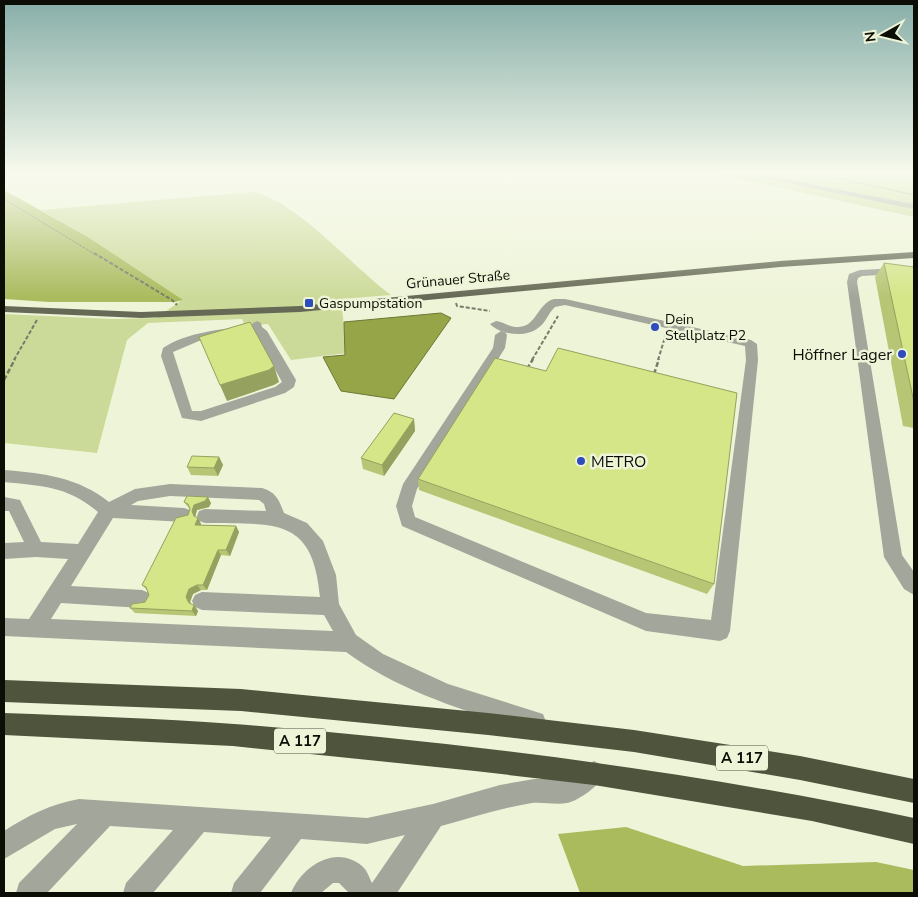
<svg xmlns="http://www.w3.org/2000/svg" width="918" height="897" font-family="'Nunito Sans',sans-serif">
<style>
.green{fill:#ccda99}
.forest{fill:#aabb5e}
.water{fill:#95a548;stroke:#6c7834}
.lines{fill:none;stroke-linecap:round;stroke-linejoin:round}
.path-far2{stroke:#777b69;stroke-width:1;stroke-dasharray:3 1;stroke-linecap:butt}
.path-far1{stroke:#777b69;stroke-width:2;stroke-dasharray:4 2;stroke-linecap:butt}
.path{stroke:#777b69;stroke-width:2.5;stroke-dasharray:5 2.5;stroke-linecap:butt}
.minor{fill:#a3a69b;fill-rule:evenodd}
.major{fill:#656955;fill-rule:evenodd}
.highway{fill:#4f543c;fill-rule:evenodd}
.wall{fill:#b6c675}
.shaded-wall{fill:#94a15f}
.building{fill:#d4e688;stroke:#94a15f}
.poi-dot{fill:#2f4cbc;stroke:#eef4d8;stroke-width:2}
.labels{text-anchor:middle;stroke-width:5;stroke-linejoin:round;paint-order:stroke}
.far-street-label{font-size:14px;fill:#0c0e06;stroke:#eef4d8}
.far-poi-label{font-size:14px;fill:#0c0e06;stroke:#eef4d8;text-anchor:start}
.shield{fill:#eef4d8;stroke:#505345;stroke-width:1}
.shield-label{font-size:15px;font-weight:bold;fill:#0c0e06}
.poi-label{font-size:16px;fill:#0c0e06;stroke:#eef4d8;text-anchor:end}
</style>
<rect width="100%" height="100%" fill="#eef4d8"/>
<path class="green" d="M706,172h27l181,36v9z
M755,172h159v32z
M252,192c40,5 103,77 139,103l-50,4 6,54 -56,7 -23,-36 -23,2 -3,-7 -94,4 -21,17 -30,113 -93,-10v-129l108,5 44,-1 26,-18 -94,-63 -47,-27z"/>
<path class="forest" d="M4,190l84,47 95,63 -8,2h-126l-45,-3z
M626,827l117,39 133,-4 38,8v23h-334l-22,-59z"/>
<path class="water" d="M441,313l10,5 -57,81 -53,-8 -18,-34 22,-2 -1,-33z"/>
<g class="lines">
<path class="path-far2" d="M810,172l104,23
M4,199l92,56"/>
<path class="path-far1" d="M94,253l78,47 5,5
M456,303l1,3 33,5
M14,360l23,-40
M532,360l26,-44
M658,360l8,-26"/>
<path class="path" d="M527,369l6,-10
M654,374l5,-15
M4,380l11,-21"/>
<path class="minor" d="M734,172h17l163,32v5z
M914,267v6l-52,3 -4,2 -1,4 45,273 12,17v23l-10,-6 -20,-32 -37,-275 2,-8 11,-4z
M554,299h11l186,41 6,4 1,16 -28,271 -3,7 -7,3 -74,-10 -244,-105 -6,-20 7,-22 90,-136 2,-13 6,-4 4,1 2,3 -2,13 -88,141 -5,17 3,11 231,96 65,7 35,-260 -1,-14 -180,-41 -10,2c-7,6 -9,16 -17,21 -12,10 -38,7 -48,-4l6,-3c7,1 12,5 19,6 22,2 21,-23 39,-28z
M257,321l4,2 1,4 5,4 29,49 -2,7 -9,6 -84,28 -19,-3 -21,-62 2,-8c24,-16 59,-19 88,-22l2,-3zM255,333l27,49 -7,5 -74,24h-9l-19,-59 26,-11z
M4,470c38,3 74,7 105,32l26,-13 35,-5 92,4c14,4 17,12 22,25l23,10 16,18 13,34 3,29 17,31 27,19 65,30 95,30 3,8 -3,8 -8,3c-66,-21 -133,-40 -189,-81l-342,-16v-18l25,1 39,-60 -32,-2 -32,2v-16l20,-1 -15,-31h-5v-14l16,3 21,42 37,2 20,-32c-31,-26 -55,-26 -94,-30zM170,496l89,4 5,4 2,7 -61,-2 -6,2 -2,5 2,5 6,2c67,2 108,-9 115,74l-118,-5 -7,3 -3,6 3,6 7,3 122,5 9,16 -282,-12 10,-16 81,5 7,-3 3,-6 -3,-6 -7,-3 -71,-4 42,-68 71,4 6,-2 2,-5 -2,-5 -6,-2 -53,-3 7,-4z
M594,761l8,4 4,8c-5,11 -27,28 -39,30 -11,2 -24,-1 -35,0 -31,5 -61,15 -91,23l-44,67h-48l-10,-10h-6l-12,10h-30c11,-27 45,-49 71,-27 5,4 7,11 10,17l33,-48 -38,9 -66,-5 -41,54h-29l3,-10 37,-46 -67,-5 -51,61h-30l3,-10 47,-53 -63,-4 -63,67h-31l3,-10 58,-59 -22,5 -51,30v-28c23,-15 47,-27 75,-32l288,19 66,-14 67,-19 34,-6h30z"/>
<path class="major" d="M914,252v6l-134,9 -480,45 -159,6 -137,-6v-6l137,6 159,-6 480,-45z"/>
<path class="highway" d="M4,680l237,9 247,24 146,17 166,26 114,23v24l-114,-23 -166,-28 -146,-17 -247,-24 -237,-9z
M4,713c77,3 154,5 230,11 229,18 456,47 680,94v26l-102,-23 -218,-36 -119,-14 -242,-25 -229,-11z"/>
</g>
<path class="wall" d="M884,263l30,4v161l-11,-2 -28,-149z
M414,419l1,12 -31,45 -21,-7 -2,-11z
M219,457l4,8 -5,11 -27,-1 -4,-8z
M418,479l296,105 -7,10 -288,-104z
M184,502l27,1 -2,4 -12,3 -2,7 3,1 3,6v1l35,1 3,6 -9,24 -9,-1 -14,35h-6l-8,4 -3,8 1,2 3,1 4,6 -2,5 -61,-3 -5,-5 15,-6 4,-7 -2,-5 -5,-5 46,-70 2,-6 -2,-2z"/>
<path class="shaded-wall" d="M274,366l5,16 -5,3 -47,16 -7,-16z
M414,419l1,12 -31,45 -2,-11z
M219,457l4,8 -5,11 -4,-8z
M208,497l3,6 -2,4 -12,3 -2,7 3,1 3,6 -3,6 -3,-5 -3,-14 2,-6z
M236,526l3,6 -9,24 -4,-6z
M218,550l3,5 -14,35 -4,-5z
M197,585l4,5 -8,4 -3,8 3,6 -4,-5 -3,-6 3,-8z
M194,605l4,6 -2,5 -4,-5z"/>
<path class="building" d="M884,263l30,4v135z
M250,322l24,44 -5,4 -49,15 -21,-48z
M558,348l179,45 -23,191 -296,-105 77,-121 51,13z
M394,413l20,6 -32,46 -21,-7z
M192,456l27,1 -5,11 -27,-1z
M187,496l21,1 -3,4 -11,4 -2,6 2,5 4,2 -3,7 41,1 -10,24h-8l-15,35h-6l-8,4 -3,8 3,6 5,2 -2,6 -62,-3 2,-4 13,-2 4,-7 -3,-8 -4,-2 34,-67 12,-3 2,-6 -2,-5 -4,-2z"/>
<linearGradient id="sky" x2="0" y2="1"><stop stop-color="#87aea8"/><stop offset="0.58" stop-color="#f7faed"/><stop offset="1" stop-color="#f7faed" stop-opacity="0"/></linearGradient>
<rect width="918" height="298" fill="url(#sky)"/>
<g class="poi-dot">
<rect x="304" y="298" width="10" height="10" rx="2.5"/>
<circle cx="655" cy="327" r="5"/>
<circle cx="902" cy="354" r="5"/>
<circle cx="581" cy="461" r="5"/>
</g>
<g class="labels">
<g class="far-street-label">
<text transform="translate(458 279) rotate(-5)" y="5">Grünauer Straße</text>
</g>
<g class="far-poi-label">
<text x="319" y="308">Gaspumpstation</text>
<text x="665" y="324">Dein<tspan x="665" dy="16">Stellplatz P2</tspan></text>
</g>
<g class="shield">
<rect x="274" y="728.5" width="52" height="25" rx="4"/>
<rect x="716" y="745.5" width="52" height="25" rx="4"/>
</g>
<g class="shield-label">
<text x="300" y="746">A 117</text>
<text x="742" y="763">A 117</text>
</g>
<g class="poi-label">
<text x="892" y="360">Höffner Lager</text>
<text x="591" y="467" text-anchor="start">METRO</text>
</g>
</g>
<rect width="918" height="897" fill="none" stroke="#0c0e06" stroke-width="10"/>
<g transform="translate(883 35) rotate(262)" stroke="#eef4d8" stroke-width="4" paint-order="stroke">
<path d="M0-4L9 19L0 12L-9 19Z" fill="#0c0e06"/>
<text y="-8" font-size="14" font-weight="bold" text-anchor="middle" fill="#0c0e06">N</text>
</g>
</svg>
